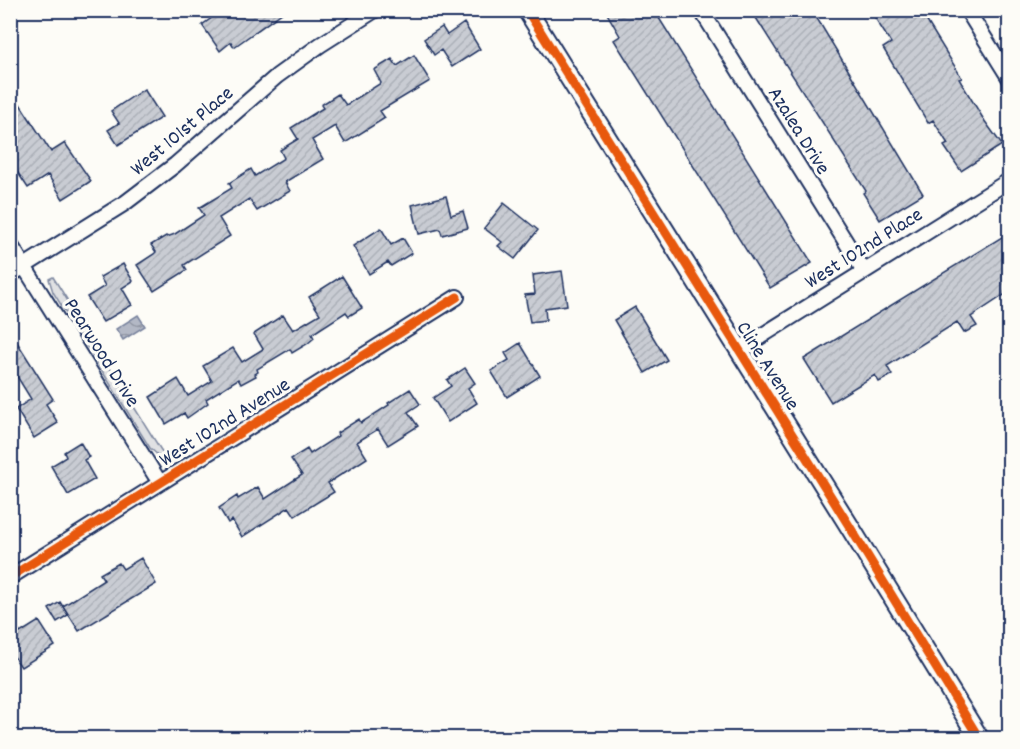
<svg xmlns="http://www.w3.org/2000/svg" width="1020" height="749" font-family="Dekko,sans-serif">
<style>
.grass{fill:#e0e1e3;stroke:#7e88a0;stroke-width:1.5}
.water{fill:url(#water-waves);stroke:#76819c;stroke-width:1.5}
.building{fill:url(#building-hatch);stroke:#1b2f5e;stroke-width:1.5}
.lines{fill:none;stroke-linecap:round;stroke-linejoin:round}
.minor-casing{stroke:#1b2f5e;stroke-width:18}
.tertiary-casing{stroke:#1b2f5e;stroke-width:22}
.minor{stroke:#fdfcf7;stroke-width:14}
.tertiary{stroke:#fdfcf7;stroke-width:18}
.cycleway-casing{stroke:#fdfcf7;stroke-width:13}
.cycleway{stroke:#e8590c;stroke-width:9}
.labels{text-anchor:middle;stroke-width:6;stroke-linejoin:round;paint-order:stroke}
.street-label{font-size:21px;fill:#1b2f5e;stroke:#fdfcf7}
</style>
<defs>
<pattern id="water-waves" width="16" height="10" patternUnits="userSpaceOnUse" patternTransform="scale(1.5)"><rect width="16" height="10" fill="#b3b8c5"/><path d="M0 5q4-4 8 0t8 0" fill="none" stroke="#9196a3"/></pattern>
<pattern id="building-hatch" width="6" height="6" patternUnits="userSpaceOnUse" patternTransform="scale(1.5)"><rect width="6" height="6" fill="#c9ccd3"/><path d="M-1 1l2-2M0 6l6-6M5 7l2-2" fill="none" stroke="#acb0b8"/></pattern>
</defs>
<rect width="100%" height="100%" fill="#fdfcf7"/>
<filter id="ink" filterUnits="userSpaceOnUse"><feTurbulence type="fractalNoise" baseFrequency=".0167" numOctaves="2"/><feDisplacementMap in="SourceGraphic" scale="12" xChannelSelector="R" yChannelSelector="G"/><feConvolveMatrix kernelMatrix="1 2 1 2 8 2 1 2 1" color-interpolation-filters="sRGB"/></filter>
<g filter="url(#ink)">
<path class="grass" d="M53,277l111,178 -4,2 -10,-9 -97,-156 -4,-13z"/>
<path class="water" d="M138,315l7,11 -22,14 -7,-11z"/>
<path class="building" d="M223,10h63l-52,37 -3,-5 -11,9 -18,-26z
M605,10h49l158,253 -42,25 -156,-248 6,-4z
M751,10h61l111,184 -43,26 -17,-27 3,-2z
M870,10h50l42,68 -3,1 25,41 18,25 -41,26 -17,-25 4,-2 -15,-24 -5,3 -45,-75 8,-5z
M464,23l16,26 -28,18 -11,-17 -7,5 -10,-16 18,-12 5,8z
M414,55l16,26 -50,30 5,7 -40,25 -10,-17 -23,14 11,19 -38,23 5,9 -33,20 -8,-12 -30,19 11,18 -46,29 3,5 -33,21 -17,-26 17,-11 2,-2 -5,-7 15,-9 1,1 8,-3 29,-19 -5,-7 33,-20 -3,-5 22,-14 4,7 29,-18 -4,-8 18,-11 -7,-11 32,-20 -2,-3 17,-11 8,11 35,-22 -7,-13 18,-11 5,7z
M144,89l18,28 -44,28 -10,-15 11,-7 -8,-12z
M20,104l31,48 14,-9 26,38 -28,18 -15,-24 -20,13 -18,-27v-52z
M446,196l5,19 12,-4 5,17 -26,7 -2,-6 -21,5 -7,-29z
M504,203l34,27 -23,29 -17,-13 4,-4 -18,-14z
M381,228l10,17 12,-7 9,15 -21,13 -3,-4 -19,12 -16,-28z
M1010,232v59l-39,26 6,9 -13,7 -7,-11 -70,44 5,9 -13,7 -4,-7 -44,27 -27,-43z
M123,264l10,17 -11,7 10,17 -29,17 -16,-25 18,-11 -5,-9z
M562,271l5,34 -22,3 1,12 -16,2 -5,-27 10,-1 -2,-19z
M342,276l20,32 -13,8 -3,-4 -34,22 2,4 -7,6 -15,9 -2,-4 -33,20 1,3 -3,2 1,2 -15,8 -3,-5 -32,20 2,4 -21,15 -3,-5 -18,11 -16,-27 28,-18 10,17 24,-15 -9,-15 30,-18 9,14 21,-13 -9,-15 29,-19 10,15 27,-16 -11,-17z
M635,307l32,53 -22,13 -31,-53z
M10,331l43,68 -7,5 12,19 -24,15 -18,-29 15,-10 -21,-34z
M520,343l20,33 -33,21 -16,-26 18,-11 -4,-7z
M465,368l10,15 -7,5 9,15 -29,19 -15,-24 18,-12 -4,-6z
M410,389l10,15 -12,8 10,14 -30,19 -10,-16 -21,13 10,16 -39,25 6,9 -39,24 -6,-9 -47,30 -10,-17 -4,3 -9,-15 18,-12 1,3 20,-12 7,12 37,-24 -11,-16 16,-10 3,5 28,-18 -1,-3 22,-14 2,4 28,-18 -1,-2z
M80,442l9,15 -5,3 11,19 -27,16 -17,-29 15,-9 -2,-5z
M141,558l15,26 -77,47 -16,-25 41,-26 -4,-6 19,-11 4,6z
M60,602l8,13 -11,7 -8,-13z
M10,618l10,15 19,-12 16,25 -34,21 -11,-16z"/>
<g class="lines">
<g class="minor-casing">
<path id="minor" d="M701,10l163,261
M967,10l43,69
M10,244l150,239
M10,275l115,-72 50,-38 102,-89 43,-31 55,-35
M739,350l271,-170
M10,577l447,-280"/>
</g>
<g class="tertiary-casing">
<path id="tertiary" d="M527,10l321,514 131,214"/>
</g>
<use href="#minor" class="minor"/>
<use href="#tertiary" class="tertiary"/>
<g class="cycleway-casing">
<path id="cycleway" d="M527,10l321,514 131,214
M10,577l447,-280"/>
</g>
<use href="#cycleway" class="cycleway"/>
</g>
</g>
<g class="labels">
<g class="street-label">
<text transform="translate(181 130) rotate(-40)" y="7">West 101st Place</text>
<text transform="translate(800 130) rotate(58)" y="7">Azalea Drive</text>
<text transform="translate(863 247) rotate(-32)" y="7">West 102nd Place</text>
<text transform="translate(103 352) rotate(58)" y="7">Pearwood Drive</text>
<text transform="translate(769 365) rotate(58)" y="7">Cline Avenue</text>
<text transform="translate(224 421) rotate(-32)" y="7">West 102nd Avenue</text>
</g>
</g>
<rect width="1020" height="749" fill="none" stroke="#fdfcf7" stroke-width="36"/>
<rect x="18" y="18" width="984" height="713" fill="none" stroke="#1b2f5e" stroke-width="2" filter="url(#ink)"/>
</svg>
